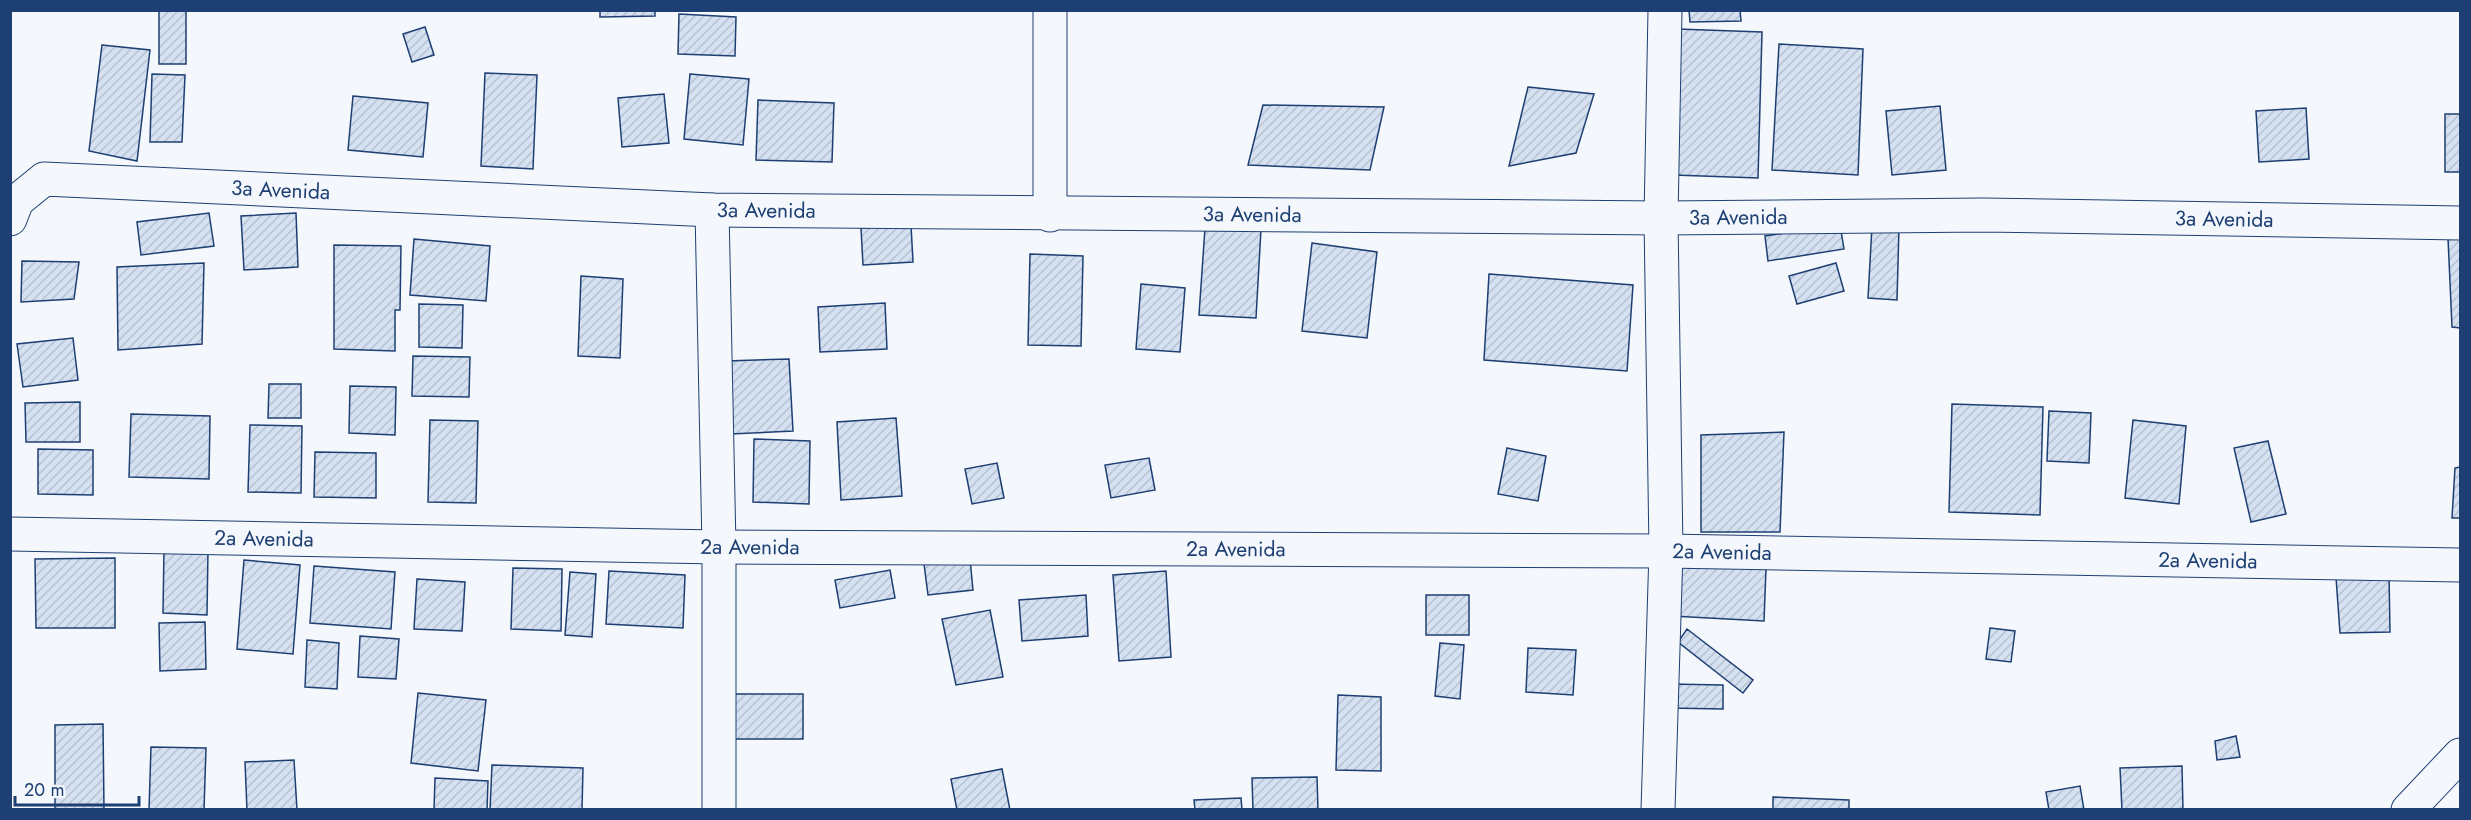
<svg xmlns="http://www.w3.org/2000/svg" width="2471" height="820" font-family="Jost,sans-serif">
<style>
.building{fill:url(#building-hatch);stroke:#1d3f73;stroke-width:1.5}
.lines{fill:none;stroke-linecap:round;stroke-linejoin:round}
.minor-casing{stroke:#1d3f73;stroke-width:35}
.minor{stroke:#f4f7fb;stroke-width:33}
.labels{text-anchor:middle;stroke-width:4.5;stroke-linejoin:round;paint-order:stroke}
.street-label{font-size:21px;fill:#1d3f73;stroke:#f4f7fb}
</style>
<defs>
<pattern id="building-hatch" width="6" height="6" patternUnits="userSpaceOnUse" patternTransform="scale(1.5)"><rect width="6" height="6" fill="#d5e0f0"/><path d="M-1 1l2-2M0 6l6-6M5 7l2-2" fill="none" stroke="#b6c1d1"/></pattern>
</defs>
<rect width="100%" height="100%" fill="#f4f7fb"/>
<path class="building" d="M159,10h27v54h-27z
M600,10h55v6l-55,1z
M1689,10h51l1,11 -51,1z
M679,14l57,3 -1,39 -57,-2z
M425,27l9,28 -22,7 -9,-28z
M1677,29l85,3 -4,146 -84,-3z
M1779,44l84,5 -5,126 -86,-5z
M102,45l48,5 -13,111 -48,-10z
M485,73l52,2 -4,94 -52,-3z
M152,74l33,1 -3,67h-32z
M690,74l59,5 -6,66 -59,-6z
M1528,87l66,7 -18,59 -67,13z
M664,94l5,49 -47,4 -4,-49z
M353,96l75,7 -5,54 -75,-7z
M758,100l76,3 -2,59 -76,-2z
M1263,105l121,2 -14,63 -122,-5z
M1940,106l6,64 -54,5 -6,-64z
M2306,108l3,51 -50,3 -3,-51z
M2445,114h15v58h-15z
M209,213l5,33 -73,9 -4,-33z
M296,213l2,54 -54,3 -3,-54z
M911,225l2,37 -50,3 -2,-37z
M1840,225l4,24 -76,12 -3,-25z
M1872,226l27,1 -2,73 -29,-2z
M1205,228l56,1 -5,89 -57,-3z
M2460,237v91l-8,-1 -4,-89z
M414,239l76,7 -4,55 -76,-6z
M1312,243l65,9 -10,86 -65,-7z
M334,245l67,1 -1,64h-5v41l-61,-2z
M1030,254l53,2 -2,90 -53,-1z
M22,261l57,1 -5,37 -53,3z
M204,263l-2,81 -84,6 -1,-83z
M1836,263l8,28 -47,13 -8,-28z
M1489,274l144,11 -6,86 -143,-11z
M581,276l42,3 -3,79 -42,-2z
M1141,284l44,4 -5,64 -44,-3z
M885,303l2,46 -67,3 -2,-45z
M419,304l44,1 -1,43 -43,-1z
M73,338l5,42 -55,7 -6,-43z
M413,356l57,1 -1,40 -57,-1z
M789,359l4,72 -63,3 -4,-73z
M269,384h32v34h-33z
M350,386l46,1 -1,48 -46,-2z
M80,402v40h-54l-1,-39z
M1952,404l91,3 -3,108 -91,-3z
M2049,411l42,2 -2,50 -42,-2z
M131,414l79,2 -1,63 -80,-2z
M896,418l6,78 -61,4 -4,-78z
M430,420l48,1 -2,82 -48,-1z
M2133,420l53,6 -7,78 -54,-6z
M250,425l52,1 -1,67 -53,-1z
M1784,432l-4,100h-79v-97z
M754,439l56,2 -1,63 -56,-2z
M2268,441l18,73 -35,8 -17,-74z
M1507,448l39,8 -8,45 -40,-7z
M38,449l55,1v45l-55,-1z
M315,452l61,1v45l-62,-1z
M1149,458l6,32 -44,8 -6,-33z
M997,463l7,35 -32,6 -7,-35z
M2460,467v51h-8l3,-50z
M164,549l44,1 -1,65 -44,-2z
M115,558v70h-79l-1,-69z
M970,559l3,31 -45,5 -4,-31z
M244,560l56,5 -7,89 -56,-5z
M1674,564l92,5 -2,52 -92,-5z
M314,566l81,6 -4,57 -81,-6z
M513,568l49,1 -1,62 -50,-2z
M890,570l5,28 -55,10 -5,-28z
M609,571l76,4 -2,53 -77,-4z
M1166,571l5,86 -52,4 -6,-86z
M570,572l26,2 -4,63 -27,-2z
M2389,573l1,59 -50,1 -4,-56z
M417,579l48,3 -3,49 -48,-2z
M1086,595l2,41 -66,5 -3,-41z
M1426,595h43v40h-43z
M990,610l13,67 -47,8 -14,-66z
M205,622l1,47 -46,2 -1,-48z
M1990,628l25,3 -4,31 -25,-3z
M1687,629l66,51 -10,13 -65,-51z
M360,636l39,3 -3,40 -38,-2z
M307,640l32,3 -2,46 -32,-2z
M1440,643l24,2 -4,54 -25,-3z
M1528,648l48,2 -3,45 -47,-3z
M1669,684l54,1v24l-54,-1z
M418,693l68,7 -8,71 -67,-8z
M729,694h74v45h-74z
M1338,695l43,2v74l-45,-1z
M103,724l1,86h-49v-85z
M2236,736l4,21 -23,3 -2,-19z
M151,747l55,1 -2,62h-55z
M294,760l3,50h-50l-2,-48z
M492,765l91,3 -1,42h-92z
M2182,766l1,44h-61l-2,-42z
M1002,769l8,41h-53l-6,-31z
M1317,777l1,33h-65l-1,-32z
M435,778l53,3 -1,29h-53z
M2080,786l4,24h-35l-3,-18z
M1773,797l76,3v10h-76z
M1241,798l1,12h-47l-1,-10z"/>
<g class="lines">
<g class="minor-casing">
<g id="minor">
<path d="M1050,10v205"/>
<path d="M712,210l7,337v263"/>
<path id="s1" d="M10,219l7,-18 27,-22 668,31 949,8 322,-3 477,8"/>
<path id="s2" d="M10,534l709,13 947,4 794,14"/>
<path d="M1658,810l8,-259 -5,-333 4,-208"/>
<path d="M2408,810l52,-55"/>
</g>
</g>
<use href="#minor" class="minor"/>
</g>
<g class="labels">
<g class="street-label">
<text dy="7" stroke="none"><textPath href="#s1" startOffset="291">3a Avenida</textPath></text>
<text dy="7" stroke="none"><textPath href="#s1" startOffset="777">3a Avenida</textPath></text>
<text dy="7" stroke="none"><textPath href="#s1" startOffset="1263">3a Avenida</textPath></text>
<text dy="7" stroke="none"><textPath href="#s1" startOffset="1749">3a Avenida</textPath></text>
<text dy="7" stroke="none"><textPath href="#s1" startOffset="2235">3a Avenida</textPath></text>
<text dy="7" stroke="none"><textPath href="#s2" startOffset="254">2a Avenida</textPath></text>
<text dy="7" stroke="none"><textPath href="#s2" startOffset="740">2a Avenida</textPath></text>
<text dy="7" stroke="none"><textPath href="#s2" startOffset="1226">2a Avenida</textPath></text>
<text dy="7" stroke="none"><textPath href="#s2" startOffset="1712">2a Avenida</textPath></text>
<text dy="7" stroke="none"><textPath href="#s2" startOffset="2198">2a Avenida</textPath></text>
</g>
</g>
<rect width="2471" height="820" fill="none" stroke="#1d3f73" stroke-width="24"/>
<path d="M15 796v9h124v-9" fill="none" stroke="#1d3f73" stroke-width="3"/>
<text x="24" y="796" font-size="18" fill="#1d3f73" stroke="#f4f7fb" stroke-width="4.5" paint-order="stroke">20 m</text>
</svg>
